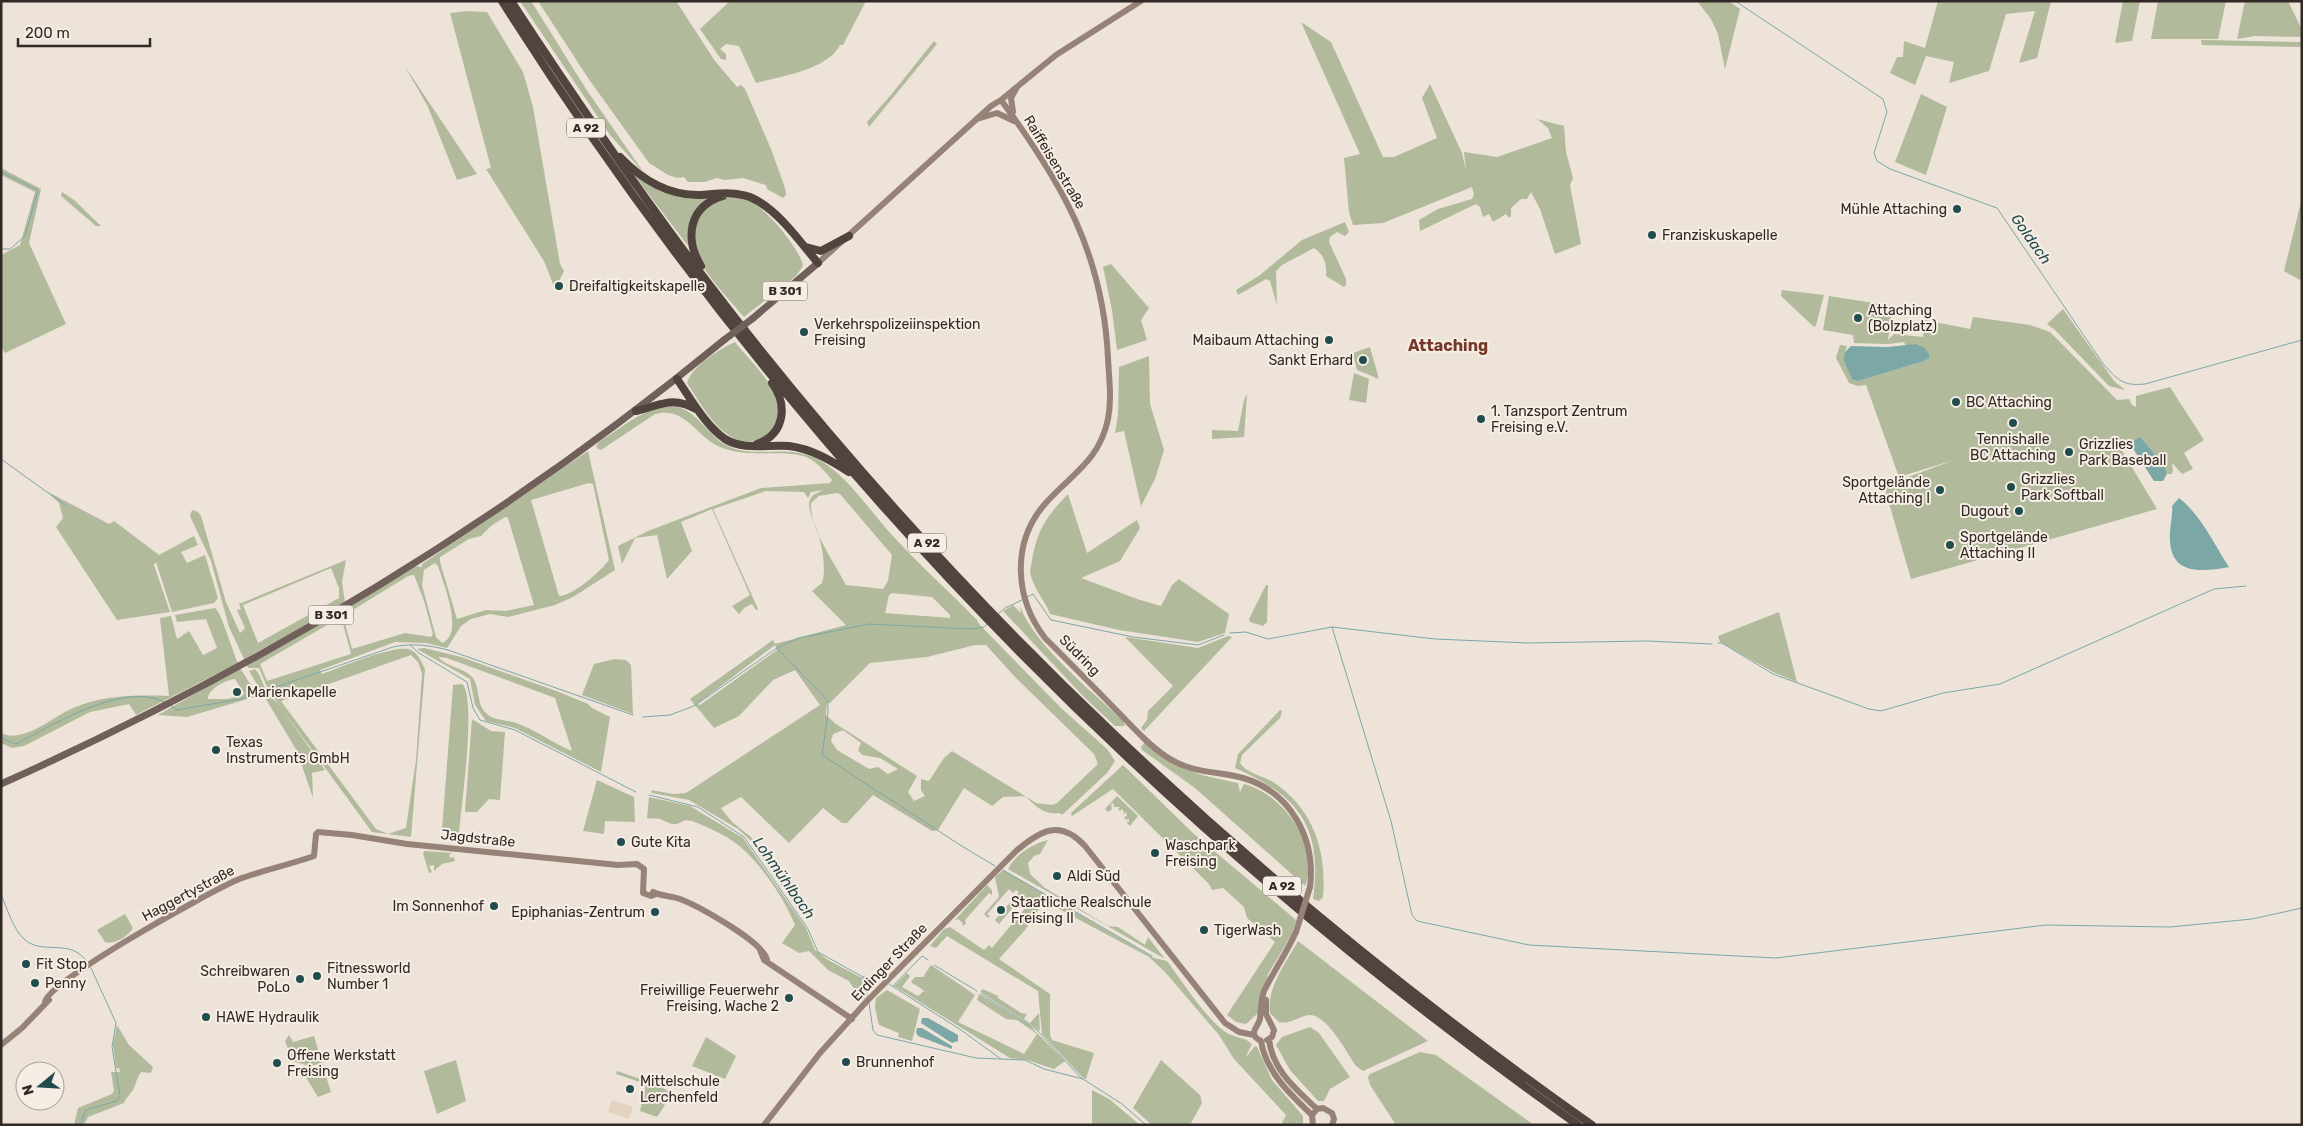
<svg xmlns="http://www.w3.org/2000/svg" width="2303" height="1126" font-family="Rubik,sans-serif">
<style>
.green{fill:#b1ba9b;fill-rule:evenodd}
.plaza{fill:#e4d3c1}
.water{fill:#7ba7a7}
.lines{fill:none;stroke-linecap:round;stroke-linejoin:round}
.stream{stroke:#7ba7a7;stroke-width:1}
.secondary{stroke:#978278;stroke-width:6}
.primary{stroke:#716059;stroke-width:7}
.highway{stroke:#51433e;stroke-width:8}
.secondary-bridge{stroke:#978278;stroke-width:6}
.primary-bridge{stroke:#716059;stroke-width:7}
.poi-dot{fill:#214c4d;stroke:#f6ede4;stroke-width:2}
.labels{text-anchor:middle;stroke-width:4;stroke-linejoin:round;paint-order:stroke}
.shield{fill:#f6ede4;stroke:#6c645f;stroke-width:1}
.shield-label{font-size:12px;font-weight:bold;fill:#312926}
.street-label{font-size:14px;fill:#312926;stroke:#f6ede4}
.poi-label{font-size:14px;fill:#312926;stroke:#f6ede4;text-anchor:start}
.water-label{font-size:15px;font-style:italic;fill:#214c4d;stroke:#f6ede4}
.quarter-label{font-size:16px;font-weight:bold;fill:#763829;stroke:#f6ede4}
</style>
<rect width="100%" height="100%" fill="#ede3d9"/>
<path class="green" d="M520,1h11l55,88 58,84 -34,-38z
M538,1h138l39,60 22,26 4,-2 4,4 26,60 14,39 1,7 -3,3 -16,-9 -1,-4 -23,-7 -18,2 -8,-2 -13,4h-16l-4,-5 -6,1 -10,-3 -19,-12 -61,-85z
M730,1h136l-23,44h-3c-13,25 -58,31 -84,38l-17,-37 -13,-2 -6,5 6,5v6l-5,-1 -21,-30z
M1697,1h32l11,8 -15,60 -7,-35 -7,-15z
M1938,1h113l-14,57 -18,5 16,-52 -29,3 -17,57 -40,12 5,-21 -28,-6 -11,29 -25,-12 7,-16h6l1,-16 21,7z
M2123,1h17l-8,40 -17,2z
M2158,1h68l-8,38h-67z
M2245,1h43l14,29v7l-47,-1 -18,3z
M467,11l20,1 36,60 10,35 27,157 4,7 -9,18 -11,-28 -58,-92 5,-1 -41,-155z
M1301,22l30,20 52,115h11l43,-19 -15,-40 8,-14 32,69 4,18 -2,-19 33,5 55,-19 -4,-10 -11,-9 27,7 2,26 7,26 -3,7 11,59 -26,10 -15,-45 -9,-17 -4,7h-6l-10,9v8l-2,2 -3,-4 -13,8 -4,-8 -6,3 -3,-10 -4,-3 -56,27 -1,-11 19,-11 34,-10 2,-5 -2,-7 -89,36 -30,2 -4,-13 -5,-54 16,-4z
M2201,40l101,2v5l-100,-2z
M934,41l3,3 -68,83 -2,-5 23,-26z
M404,65l73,109 -20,6 -29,-73z
M1921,94l26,13 -21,68 -31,-13z
M1,168l40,21 -12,54 37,81 -61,29 -4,-7v-91l19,-10 15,-53 -34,-17z
M634,175l30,17 52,3c-21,10 -31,28 -28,51z
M62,192l12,8 27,26h-5l-35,-30z
M735,197c3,1 8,1 12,2 17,7 53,49 56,67l-7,10 -52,41c-15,-18 -50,-53 -52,-76 0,-5 3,-13 5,-19 4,-17 21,-24 38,-25z
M2302,198v76l-2,6 -16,-9z
M1345,222l4,10 -4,4 -8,-4 -7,5 -1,5 17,37v6l-2,2 -18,-11c1,-13 -2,-21 -12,-28l-32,17 -6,6 1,34 -7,-24 -4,-2 -28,16 -2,-5 24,-15 42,-35z
M1111,264l38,44 -8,12 6,20 -30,10 -5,-40 -9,-43z
M1782,290l42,5 -8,30 -2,2 -33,-31z
M1829,296l64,10 -5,34 6,-6 29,3 2,-17 45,9 3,-12 57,8 20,7 67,68 12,-1 3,6 4,2v-11l34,-9 34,53 -20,13 9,16 -11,5 -10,-11 1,8 -1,3h-5l-3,-9 -24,-27 -8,4v5l-11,2 36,60 -246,70 -27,-93 70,-26 -55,17 -33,-92 -8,1 -9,-3 -13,-25 4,-13 7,1 -2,6 13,29 63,-19 -5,-18 -10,2 -2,-4 -16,2 -34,-1 -1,-8 -30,-5z
M2063,309l51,72 11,9 -16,-4 -54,-56 -8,-6z
M735,342c14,18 39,40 43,63 2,10 -1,22 -9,28 -36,30 -65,-24 -82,-50 5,-17 31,-33 48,-41z
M1370,347l9,32 -22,-9 -4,-17z
M1149,356l1,48 14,46 -9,29 -14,27 -17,-75 -9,2 3,-18 1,-48z
M1354,373l15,6 -3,24 -17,-3z
M1247,394l-3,43 -32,2v-9l26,1 6,-31z
M673,406c25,3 35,32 57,41 25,11 54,-2 83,10 31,13 55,52 78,77 27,30 58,57 86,86l2,4 82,84 46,41 8,12 -8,12 -45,42 -2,-2c-16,2 -24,-6 -35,-17l-22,1 -11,9 -28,-18 -26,42 -6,1 -59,-36 -26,28h-5l-19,-15 -34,35 -48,-46 -20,11 11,14 19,15 36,45 -5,5 -33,-48 -11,-10 -49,-29 -37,-7 -1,-3 22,4 13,-1 134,-88 -25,-35 -22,10 -34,36 -25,12 -24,-29 83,-59 2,4 71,-19 -34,-34 10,-8c4,-12 1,-31 -2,-43 -1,-12 -16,-31 -9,-42 2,-4 9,-6 12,-8l-12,2 -3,6 -4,-6 -38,-1 -53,18 45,100 -2,1 -4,-6 -8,4 -5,6 -7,-8 18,-11 -38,-86 -31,13 11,29 -25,28 -10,-44 -22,3 -13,26 -4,-18 30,-15 113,-43 69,-5 2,-3c-6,-8 -19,-22 -29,-24 -27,-7 -54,3 -83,-9 -25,-11 -34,-41 -65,-33l-54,36 -3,-1 -2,-3 4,-5c25,-15 44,-34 73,-35zM836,493l4,1 52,61 -4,26 -5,8 -37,-4c-11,-21 -37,-58 -35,-82l8,-7zM892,593l40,4 18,18v3l-65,-5 4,-18zM775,645l2,5 -77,55 -3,-1zM975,645h11l30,33 78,76 4,10 -41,39 -5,2 -16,-2 -84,-52 -8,7 -15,23 -8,-2v11l4,6 -11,5 -6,-9 9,-16 -81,-52 -10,-9 1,-12h3l40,-40 57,-6zM843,730l18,13 -3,7 4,5 18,3 18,11 -10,5 -10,-7 -9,2 -32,-19 -6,-9 2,-7z
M588,451l27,119 -42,27 -18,8 -47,12 -18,-3 -19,5 -10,7 -14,22 -21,-5 -31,-1 -75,28 2,4c17,-6 75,-31 89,-24 7,3 11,13 14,19l-14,168 -39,-5 -101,-138 2,-3 -5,-2 -9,-21h-11l-1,-3 167,-99 8,1v-3zM589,483l4,1 16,76c-8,11 -36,36 -50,36l-28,-96zM505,517l3,1 26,87 -28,6 -20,-1 -29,9 -17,-57v-5l29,-18 12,-3 10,-10zM435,563l3,3c5,17 27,68 4,77l-6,-6 -14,-52 2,-15zM414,575l10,26 9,33 -2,3 -26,-4 -53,16 -9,-33 65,-40zM339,618l3,2 9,34 -84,27 -7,-17zM411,655l7,7 4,11 -6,87 -10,68 -18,6 -12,-5 -95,-128z
M48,492l61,32 5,-3 45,34 35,-19 4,9 -17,7 6,11 18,-8 13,43 -4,5 -42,9 -16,-50 -2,3 16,47 -53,8 -61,-93 7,-9 -4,-15z
M1068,494l19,59 50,-33 3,8 -20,33 -39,17 56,21 24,7 11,-21 7,-6 50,35 -4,19 -27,9 -79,-12 -69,-16c-5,-14 -15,-23 -19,-38 -2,-4 0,-10 1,-15 5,-31 14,-44 36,-67z
M192,510l6,2 3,4 25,86 14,31 5,-5 -8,-18 4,-1 -2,-5 107,-44 -4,22 3,21 -101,56 -15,-32 -18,-66 -21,-45zM331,568l8,20v10l-81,45 -15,-38z
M1266,585h2l-1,37 -4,4 -13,-4 -1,-3z
M1013,605l8,8 -1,-7c14,39 72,85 103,115l2,5h-10l-31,-29 -81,-86z
M215,608c6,3 18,45 23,55l-102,52 -7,-11 -39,8 -66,34 -12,2 -11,-5v-10c22,11 50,-15 70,-24 30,-14 66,-14 98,-13l-9,-78 11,-2 6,23 12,-8 14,24 14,-7 -11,-29 -29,3 -2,-7z
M1779,612l18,70 -24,-10 -53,-30 -2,-6z
M1228,636l4,1 -88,94 -3,-3 6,-8 1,-9 25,-25 -48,-49 73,11z
M424,648l37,9 98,35 29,12 4,4 18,9 -9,55 -86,-44 -29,-7 -11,-16 -5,-26 -53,-30zM438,657l9,1 108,40 17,53c-20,-8 -38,-23 -59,-29 -9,-2 -19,-2 -26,-8 -12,-10 -6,-29 -16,-38 -9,-9 -25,-9 -33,-19z
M615,659l11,1 5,5 2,49 -51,-19 12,-31z
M240,668l18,28 -71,21 -29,-2zM235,679l9,14 -1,2 -15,4h-20c0,-10 17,-19 27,-20z
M255,669l4,5 8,19 12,12 46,65 -13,3 1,25 -16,-47 -48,-80z
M462,684c15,12 -1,125 -3,149l-17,-3 11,-145z
M1280,710l2,1 -2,7 -38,37 -2,8c6,10 23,13 33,19 40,26 54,69 50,115l-4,4 -6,-2c10,-72 -14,-103 -78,-131l3,-14z
M472,719l19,12 14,1 -5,68 -11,-1 -12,13h-12z
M1145,742c30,28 54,33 93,41l2,9 4,-8c39,10 77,61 61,102l-110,-98 -53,-38 -1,-3z
M1123,765l71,69 102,86 -4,14 -24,40 -10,39 -12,11 -10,-2 -9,-7 48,-73 -28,-24 -3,-11 -21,-19 -11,2 -3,-6 -96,-95 -41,27 -1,-3z
M597,780l37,17 1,25 -30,-1 -1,13 -21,-3z
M1117,796l21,20 -8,10 -4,-4h3v-3l-3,1 -2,-3 3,-1 -1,-4 -3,3 1,-3 -2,-3 -2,2 -2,-2 2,-2h-6l-1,-4 -2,1 1,5 -4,3 -3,-3z
M649,797l41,9 53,32 63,90 9,22 13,10 34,18 3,20 -3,2 -13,-19 -21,-11 -19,-19 -10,2 -17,-10 13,-18c-10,-26 -36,-64 -58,-81 -13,-10 -30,-17 -45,-23l-7,-1c-12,7 -13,4 -25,-1 -4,-1 -9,0 -13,-1z
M1048,840l-8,14 -6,2 -6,7 2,11 15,14 63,38 10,1 27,18 3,-8 17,22 -157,-90c8,-15 24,-25 40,-29z
M425,851l27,2 -3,2 1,3 4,-1 1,4 -13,3 -8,7v-6l-5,1 3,6 -3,1 -6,-20z
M1003,870l151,88 13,3c15,20 37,55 57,70 8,7 20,5 28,13l-7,14 10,-12 2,1 15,33 31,36v9h-22l5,-10 -52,-56 -15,-24 -54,-63 -16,-15 -105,-56 -19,29 -26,29 51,35v41l2,5 42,13 -8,26 -3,-1 -41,-44 -4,-43 -91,-55 -11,12 -6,-2 14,-17 6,-2 34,23 5,-5 3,3 35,-42 -6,-8 -22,26 -4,-4 24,-28 -3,-2 -3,3 -4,-4 -22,25 3,2 -2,2 -4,-4 15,-17 -4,-20z
M987,885l5,5v5l-3,-2 -24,27 1,4 -4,2 1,-3 -5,-4 -4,2z
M125,914l8,14c-5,8 -18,17 -28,14l-8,-12z
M1298,941l130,100 -65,30 -7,-5c-9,-13 -29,-52 -47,-51 -10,1 -19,10 -30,7l-9,-9c-4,-24 17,-52 28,-72z
M931,965l44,30 -17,27 66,32 13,-20 -20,-14 -11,-1 -29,-19 2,-6 50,31 36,36 -11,8 -27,-9 -17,-2 -116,-72 13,-13 3,3 -8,11 16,9 6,-5 5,3 -18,-12 4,-5h8z
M983,989l15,7v2l23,15 6,1 -3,5 6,4 9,-10 1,18 -60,-39z
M887,990l33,19 -8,32 -14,-4 1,-4 -20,-8 -4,-17 1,-10z
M117,1025l12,20 24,22 -2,6 -10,-1c-5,7 -4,10 -8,18 -3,5 -7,7 -9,13l-36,14 -4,8h-10l4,-17 34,-14 2,-3 -3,-19h9l-1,-4h-3l-3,-23z
M1310,1027l9,6 31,44 -20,12 -6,12h-6l-28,-31 -14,-25 6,-8z
M289,1035l4,7 21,-6 8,27 -13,3 -16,-5 -8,-20z
M706,1037l30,19 -11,23 -33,-13z
M1420,1052l16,3 98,70h-138l-26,-40 -2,-8 2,-3z
M456,1060l10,41 -29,13 -13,-43z
M1161,1060l39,35 2,8 -12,22h-38l-19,-17z
M299,1067l13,2 11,-2 8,25 -13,5 -13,-21 -3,2 -4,-8z
M617,1071l41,14 16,10 -2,4 -8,-5 -4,7 5,4 -8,12 -17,-6 6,-27 -30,-10z
M1092,1090l17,9 31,26h-48z"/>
<path class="plaza" d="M612,1100l21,7 -4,12 -21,-7z"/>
<path class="water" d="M1916,344l9,4 4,6v4l-8,4 -63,19 -6,-2 -8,-19 1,-8 6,-6 37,1z
M2140,437l24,28 3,9 -4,7h-9l-22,-34v-5z
M2179,498c23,18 34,45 50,69 -31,6 -61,7 -59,-33 0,-10 3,-18 2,-28z
M922,1018h6l30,17v6l-6,2 -31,-20z
M917,1028h5l30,18v3l-34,-13 -2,-4z"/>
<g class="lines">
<path class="stream" d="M1735,1l148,98 4,13 -13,41 3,8 13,8 107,39 107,157c15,16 19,21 41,19l157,-44
M1,172l37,18 -13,46 -15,13h-9
M1,459l64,46
M1027,597l6,-3 18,26 82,17 65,8 26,-10
M997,615l8,-7 19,-9
M1332,627l59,194 21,94 5,6 112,24 247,13 270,-33 124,2 82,-8 50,-11
M1230,633l16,-1 22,7 64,-12 103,12 93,4 119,-2 65,3
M1718,643h4l51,31 96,35 12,2 62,-18 57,-9 214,-95 32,-3
M410,645l9,8 48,29 6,26 7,12 35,10 121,62
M778,649l50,52v12l-6,42 138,90 35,21
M170,705l7,5 64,-11 152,-52c19,-4 36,-2 55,3l185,65
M643,717l27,-2 24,-9 83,-58 22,-10 70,-14 103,5 12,-2 3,-3
M1,738l15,6c37,-19 107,-63 148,-42
M649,795l49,12 46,30 64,92 10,23 45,25 4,19
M1003,870l149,86
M1,894c6,14 12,35 23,45 18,17 47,-2 63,23
M934,965l43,26
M863,977l17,1
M889,984l72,46 40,29
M893,986l29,-30 6,4
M981,994l56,36 45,49
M869,1003l4,27 4,5 99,23 49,2 19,9 39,10 39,25 24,21
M80,1125l6,-15 31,-9 3,-5 -8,-49 4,-24 -25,-55"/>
<path class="secondary" d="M1001,100c61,83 102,153 107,258 1,21 4,41 0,61 -9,43 -37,55 -64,86 -33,39 -29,94 1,133 24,24 48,48 72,73 16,16 31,34 50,46 23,16 50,14 76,21 48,14 73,61 67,109
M1013,112l-2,-14 5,-9
M977,119l20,-6 17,8
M818,263l173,-157 10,-6 55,-45 85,-54
M653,892c8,4 18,4 27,7 18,7 84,43 87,61
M1296,932c-9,20 -22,39 -32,59 -3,9 -3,19 -4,28 -2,8 -13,15 1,22 5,31 29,53 51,74
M760,950l4,10 88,59
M1266,1000v14l8,16 -2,7 -5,3
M45,1002c3,-21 166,-111 192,-122 25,-10 52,-15 77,-24l2,-22 2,-2 34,3 55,9 211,21 19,-1 7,5 -1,24 8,3 6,-2
M1269,1039c3,31 27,50 48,70
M1,1045l21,-17 27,-28
M764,1125l56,-72 47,-52 149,-150c25,-21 44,-32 69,-5l140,177 14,9 15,3
M1313,1125l-1,-10 5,-6 6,-1 9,5 2,6 -2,6"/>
<path class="primary" d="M752,319l66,-56
M1,784c259,-116 504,-264 723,-444"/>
<path class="highway" d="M502,1c282,446 646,819 1076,1124
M511,1c62,95 126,188 194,278 249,327 552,610 887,846
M620,157c21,22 49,39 81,38 16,-1 33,-4 49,2 28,12 49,44 68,66
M806,247l15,4 28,-15
M701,266c-17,-28 -12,-60 22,-70
M677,379c14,20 28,46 48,60 19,12 43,5 64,7 23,3 41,14 60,26
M636,411c26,-6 35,-16 62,-1
M757,444c28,-10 31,-39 15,-61"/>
<path class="secondary-bridge" d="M1296,932l14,-45"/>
<path class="primary-bridge" d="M724,340l28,-21"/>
</g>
<g class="poi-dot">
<circle cx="1957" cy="209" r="5"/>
<circle cx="1652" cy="235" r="5"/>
<circle cx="559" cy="286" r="5"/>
<circle cx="1858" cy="318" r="5"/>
<circle cx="804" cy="332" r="5"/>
<circle cx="1329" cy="340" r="5"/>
<circle cx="1363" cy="360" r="5"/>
<circle cx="1956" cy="402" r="5"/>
<circle cx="1481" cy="419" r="5"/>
<circle cx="2013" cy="423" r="5"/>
<circle cx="2069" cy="452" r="5"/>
<circle cx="2011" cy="487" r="5"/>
<circle cx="1940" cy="490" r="5"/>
<circle cx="2019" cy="511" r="5"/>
<circle cx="1950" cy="545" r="5"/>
<circle cx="237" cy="692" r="5"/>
<circle cx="216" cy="750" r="5"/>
<circle cx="621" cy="842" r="5"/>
<circle cx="1155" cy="853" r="5"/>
<circle cx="1057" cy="876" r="5"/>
<circle cx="494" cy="906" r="5"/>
<circle cx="1001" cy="910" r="5"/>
<circle cx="655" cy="912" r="5"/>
<circle cx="1204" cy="930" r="5"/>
<circle cx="26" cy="964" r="5"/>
<circle cx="317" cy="976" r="5"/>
<circle cx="300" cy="979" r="5"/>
<circle cx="35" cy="983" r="5"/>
<circle cx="789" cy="998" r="5"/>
<circle cx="206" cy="1017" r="5"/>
<circle cx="846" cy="1062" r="5"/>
<circle cx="277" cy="1063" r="5"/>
<circle cx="630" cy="1089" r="5"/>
</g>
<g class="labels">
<g class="shield">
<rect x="567" y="118.5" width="38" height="19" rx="4"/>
<rect x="762.5" y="281.5" width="45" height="19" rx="4"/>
<rect x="908" y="533.5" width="38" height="19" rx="4"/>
<rect x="308.5" y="605.5" width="45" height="19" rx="4"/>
<rect x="1263" y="876.5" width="38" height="19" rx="4"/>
</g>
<g class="shield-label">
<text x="586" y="132">A 92</text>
<text x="785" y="295">B 301</text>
<text x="927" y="547">A 92</text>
<text x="331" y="619">B 301</text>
<text x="1282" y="890">A 92</text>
</g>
<g class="street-label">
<text transform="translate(1055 162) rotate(59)" y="5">Raiffeisenstraße</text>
<text transform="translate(1080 655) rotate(45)" y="5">Südring</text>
<text transform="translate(478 838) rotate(6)" y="5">Jagdstraße</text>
<text transform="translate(188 893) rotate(-28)" y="5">Haggertystraße</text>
<text transform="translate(889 962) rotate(-46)" y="5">Erdinger Straße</text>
</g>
<g class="poi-label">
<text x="1947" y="214" text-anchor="end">Mühle Attaching</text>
<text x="1662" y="240">Franziskuskapelle</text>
<text x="569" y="291">Dreifaltigkeitskapelle</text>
<text x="1868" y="315">Attaching<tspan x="1868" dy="16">(Bolzplatz)</tspan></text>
<text x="814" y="329">Verkehrspolizeiinspektion<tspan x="814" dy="16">Freising</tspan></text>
<text x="1319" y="345" text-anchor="end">Maibaum Attaching</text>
<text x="1353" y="365" text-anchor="end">Sankt Erhard</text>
<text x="1966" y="407">BC Attaching</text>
<text x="1491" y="416">1. Tanzsport Zentrum<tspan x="1491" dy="16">Freising e.V.</tspan></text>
<text x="2013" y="444" text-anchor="middle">Tennishalle<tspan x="2013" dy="16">BC Attaching</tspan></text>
<text x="2079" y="449">Grizzlies<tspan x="2079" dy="16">Park Baseball</tspan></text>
<text x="2021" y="484">Grizzlies<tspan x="2021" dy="16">Park Softball</tspan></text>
<text x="1930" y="487" text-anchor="end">Sportgelände<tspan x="1930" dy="16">Attaching I</tspan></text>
<text x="2009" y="516" text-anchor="end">Dugout</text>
<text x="1960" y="542">Sportgelände<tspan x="1960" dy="16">Attaching II</tspan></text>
<text x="247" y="697">Marienkapelle</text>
<text x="226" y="747">Texas<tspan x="226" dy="16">Instruments GmbH</tspan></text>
<text x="631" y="847">Gute Kita</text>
<text x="1165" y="850">Waschpark<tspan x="1165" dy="16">Freising</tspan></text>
<text x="1067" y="881">Aldi Süd</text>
<text x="1011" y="907">Staatliche Realschule<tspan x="1011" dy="16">Freising II</tspan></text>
<text x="484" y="911" text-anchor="end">Im Sonnenhof</text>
<text x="645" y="917" text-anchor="end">Epiphanias-Zentrum</text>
<text x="1214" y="935">TigerWash</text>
<text x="36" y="969">Fit Stop</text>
<text x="327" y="973">Fitnessworld<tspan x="327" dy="16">Number 1</tspan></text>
<text x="290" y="976" text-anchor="end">Schreibwaren<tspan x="290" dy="16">PoLo</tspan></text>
<text x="45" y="988">Penny</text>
<text x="779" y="995" text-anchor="end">Freiwillige Feuerwehr<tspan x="779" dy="16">Freising, Wache 2</tspan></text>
<text x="216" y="1022">HAWE Hydraulik</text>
<text x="287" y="1060">Offene Werkstatt<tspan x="287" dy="16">Freising</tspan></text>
<text x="856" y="1067">Brunnenhof</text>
<text x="640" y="1086">Mittelschule<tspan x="640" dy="16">Lerchenfeld</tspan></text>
</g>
<g class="water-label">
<text transform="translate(2031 239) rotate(55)" y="5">Goldach</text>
<text transform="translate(784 878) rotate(55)" y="5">Lohmühlbach</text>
</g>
<g class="quarter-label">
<text x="1448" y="351">Attaching</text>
</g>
</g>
<rect width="2303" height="1126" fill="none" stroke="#312926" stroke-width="5"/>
<g transform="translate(40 1086) rotate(252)"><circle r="24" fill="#f6ede4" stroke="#a79f98"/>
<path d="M0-4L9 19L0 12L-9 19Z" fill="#214c4d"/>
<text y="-8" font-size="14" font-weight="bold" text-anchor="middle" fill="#312926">N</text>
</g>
<path d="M18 38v8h132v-8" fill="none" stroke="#312926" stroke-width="2.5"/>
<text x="25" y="38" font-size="15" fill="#312926" stroke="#f6ede4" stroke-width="4" paint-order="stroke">200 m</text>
</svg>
